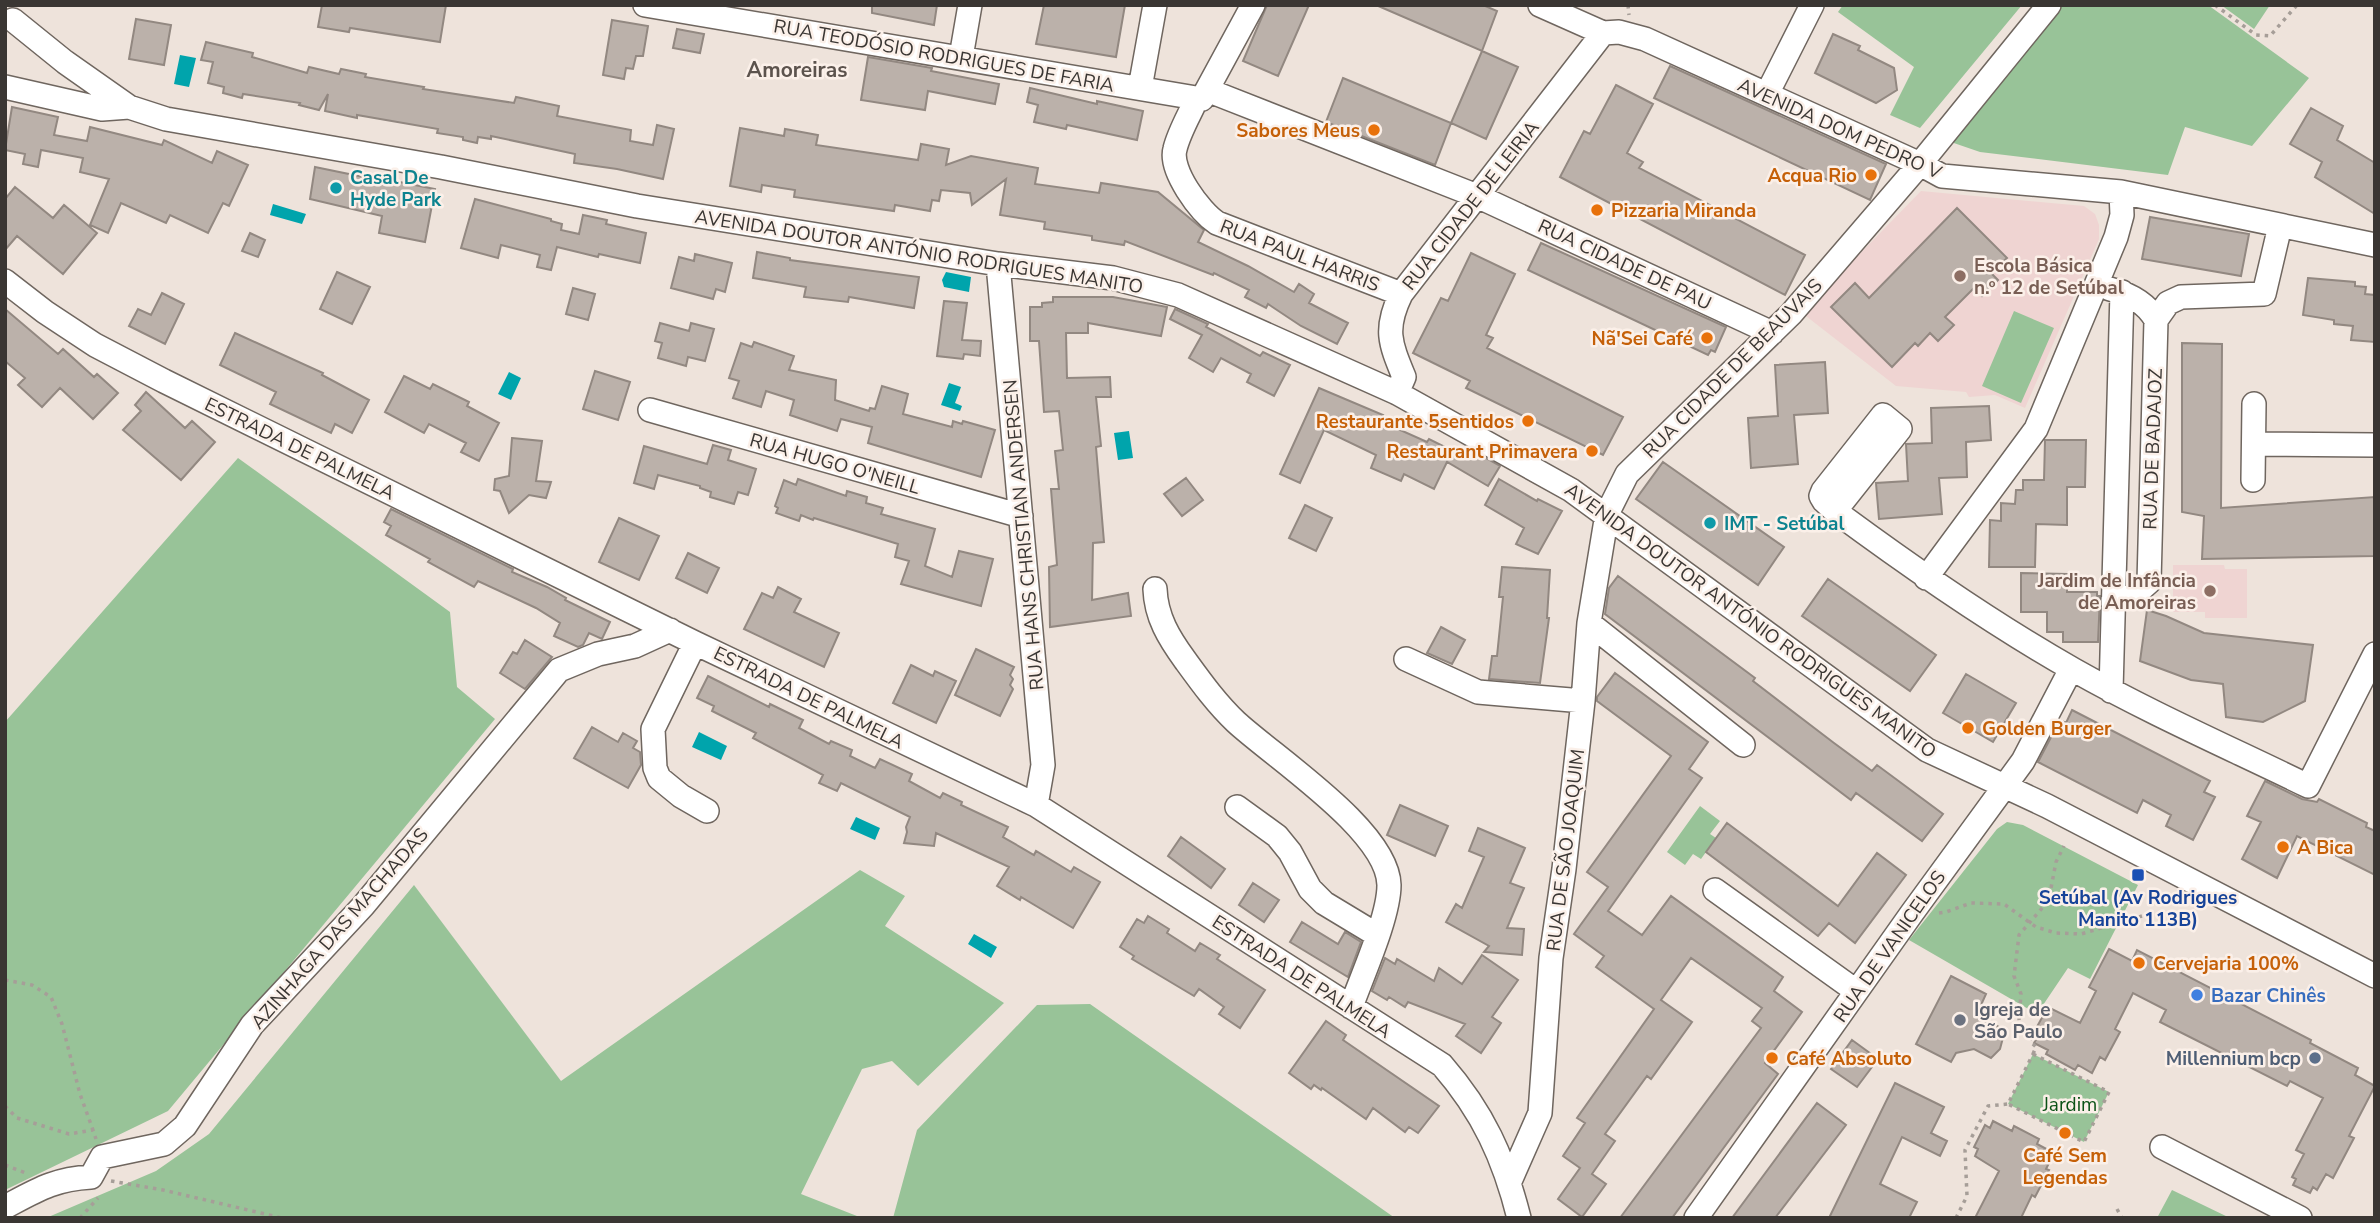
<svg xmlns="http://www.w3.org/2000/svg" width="2380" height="1223" font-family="'Nunito Sans',sans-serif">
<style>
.education{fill:#efd4d2}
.green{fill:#98c398}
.water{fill:#00a4ac}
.building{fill:#bbb1aa;stroke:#928881;stroke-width:2}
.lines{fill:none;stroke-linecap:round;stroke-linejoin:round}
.minor-casing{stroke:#6f665f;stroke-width:26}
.path{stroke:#a69e98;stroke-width:3.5;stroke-dasharray:3.5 5;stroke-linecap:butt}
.minor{stroke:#fff;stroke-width:23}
.food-dot{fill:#e8710a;stroke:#fbf0e9;stroke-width:2.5}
.culture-dot{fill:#0f9aa8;stroke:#fbf0e9;stroke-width:2.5}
.education-dot{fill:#8d6e63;stroke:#fbf0e9;stroke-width:2.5}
.transit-dot{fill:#1a4fb4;stroke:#fbf0e9;stroke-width:2.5}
.shop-dot{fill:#3f7fe0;stroke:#fbf0e9;stroke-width:2.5}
.worship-dot{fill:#6b7280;stroke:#fbf0e9;stroke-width:2.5}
.service-dot{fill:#5c6f8a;stroke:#fbf0e9;stroke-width:2.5}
.labels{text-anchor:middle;stroke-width:5;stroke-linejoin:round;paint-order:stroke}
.street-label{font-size:19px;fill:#3a3633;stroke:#fbf0e9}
.food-label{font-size:19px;font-weight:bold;fill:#c56008;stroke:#fbf0e9;text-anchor:end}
.culture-label{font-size:19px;font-weight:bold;fill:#0d838f;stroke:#fbf0e9;text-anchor:start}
.education-label{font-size:19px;font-weight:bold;fill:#785e54;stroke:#fbf0e9;text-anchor:start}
.transit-label{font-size:19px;font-weight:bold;fill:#164399;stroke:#fbf0e9}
.shop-label{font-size:19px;font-weight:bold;fill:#366cbe;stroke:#fbf0e9;text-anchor:start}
.worship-label{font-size:19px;font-weight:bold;fill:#5b616d;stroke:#fbf0e9;text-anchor:start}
.service-label{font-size:19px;font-weight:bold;fill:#4e5e75;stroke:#fbf0e9;text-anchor:end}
.park-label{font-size:19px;fill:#0a5216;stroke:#fbf0e9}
.neighbourhood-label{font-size:21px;font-weight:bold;fill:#5c534d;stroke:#fbf0e9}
</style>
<rect width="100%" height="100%" fill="#eee3db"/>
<path class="education" d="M1921,191l163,15 11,8 4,11v14l-74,169 -30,-13 -26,2 -3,-5 -70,-6 -94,-73z
M2173,565h51l1,4h22v49h-42v-6h-32z"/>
<path class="green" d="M1843,5h179l-102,123 -30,-13 24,-48 -76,-55z
M2062,5h146l101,73 -57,68 -67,-19 -17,48 -188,-23 -32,-11z
M2221,5h49l-16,24z
M2014,311l40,17 -33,75 -39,-17z
M238,458l212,154 7,75 38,32 -327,392 -163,79v-468z
M1700,806l20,15 -10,13 6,4 -15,21 -8,-5 -8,11 -18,-13z
M2007,822l16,3 115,60 -48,94 -22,-11 -31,46 -128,-74 88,-111z
M860,870l45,26 -20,30 119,77 -86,83 -26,-25 -30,8 -61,125 61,24h-816l110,-47 53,-37 205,-249 147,196z
M1090,1004l305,214h-502l24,-88 120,-125z
M2033,1054l76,38 -25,50 -76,-38z
M2172,1190l58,28h-73z"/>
<path class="water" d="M180,55l16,3 -7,29 -15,-3z
M273,204l33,10 -4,10 -32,-9z
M946,272l25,5 -2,15 -25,-5 -2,-7z
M509,372l12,6 -10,22 -13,-6z
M949,383l12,4 -6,16 7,3 -2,5 -19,-6z
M1129,431l4,27 -15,2 -4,-27z
M699,732l28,14 -6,14 -29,-13z
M856,817l24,11 -5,12 -25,-11z
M974,934l23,13 -6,11 -23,-14z"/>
<path class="building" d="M322,5h124l-6,37 -90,-14 -1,4 -31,-5z
M872,5h65l-3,20 -62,-12z
M1044,5h81l-9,52 -80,-13z
M1267,5h42l-31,71 -35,-15z
M1376,5h107l14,6 -15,40z
M136,19l35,6 -7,40 -35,-6z
M612,20l36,6 -5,30h-7l-3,13 -7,-1 -2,11 -21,-4z
M677,29l27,5 -4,19 -27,-5z
M1833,34l27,12 -2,4 36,18 3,22 -21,13 -61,-30z
M206,42l47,11 -1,4 55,16 2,-6 30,7 2,-5 25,5 -1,3 59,10 -1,2 91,14 2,-6 43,9 -2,10 74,14 -1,11 23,4 4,-20 17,4 -11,50 -46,-10 -43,-6 1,-9 -84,-18v3l-13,-2 -1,6 -14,-3v-3l-26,-4 1,-4 -81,-14v3l-32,-7 3,-17 -9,16 -20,-5 1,-2 -57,-9 -1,4 -19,-5 1,-6 -16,-4 5,-21 -12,-2z
M1482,51l36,16 -32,72 -35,-16z
M868,57l64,11 -1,3 68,13 -4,20 -67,-13 -3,19 -64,-10z
M1670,66l216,98 -16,36 -216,-102z
M1343,78l108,45 -16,42 -109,-43z
M1616,85l37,19 -26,49 16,9 -4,6 166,87 -20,40 -225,-118 24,-46 6,3z
M1030,88l67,16v-3l46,10 -6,29 -70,-15 -1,4 -32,-7 4,-17 -11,-3z
M12,107l46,10 -4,18 33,6 3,-14 72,18 2,-5 48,23 5,-12 31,14 -19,41 -6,-3 -15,30 -38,-18 -4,8 -45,-20 -13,30 -18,-8 19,-46 -29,-7 3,-14 -42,-8 -3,17 -15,-3 2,-10 -20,-4z
M2311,108l32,18 -6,14 38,23v51l-60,-37 7,-15 -32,-18z
M740,128l44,8 1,-7 33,6 -2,10 102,15 3,-16 28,5 -3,16 25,-9 67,12 -3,16 64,9 2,-10 57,9 46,38 -6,12 50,24 46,26 5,-8 15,10 -5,9 39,20 -11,21 -36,-18 -33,-22 -2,4 -21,-11 4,-7 -35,-17 -1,2 -88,-34 -1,4 -32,-5v-4l-48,-7 1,-7 -45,-7 6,-36 -34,26 -2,-12 -29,-3 -2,11 -7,-1 -2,11 -35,-6 -1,6 -100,-14 1,-7 -33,-5 -1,7 -31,-6z
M315,167l73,15 1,-2 46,9 -10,53 -46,-9 3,-17 -72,-17z
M15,187l38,31 11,-13 33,28 -34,41 -46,-38 -12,14v-51z
M475,199l76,20v2l11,3 -1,6 18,4 4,-19 24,5 -1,4 40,9 -6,30 -41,-9 -1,3 -41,-10 -6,23 -14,-3 3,-12 -39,-10 -3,13 -37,-10z
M1957,208l50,50 -16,15 7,7 -16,16 -8,-8 -29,29 9,8 -16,16 -8,-8 -12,13 -3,-3 -23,24 -61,-60 24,-24 14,15z
M2150,217l99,17 -8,42 -99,-17z
M250,233l15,7 -7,17 -16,-6z
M1541,243l185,84 -11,25 -4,-2 -3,5 -180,-85z
M757,252l33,6v2l129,17 -5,31 -65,-11 -1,5 -44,-5 2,-10 -53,-9z
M1471,253l44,21 -29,61 7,3 -6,10 136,69 -20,38 -137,-67 4,-7 -57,-28 28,-55 7,3z
M695,254l37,9 -7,29 -9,-3 -3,10 -42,-11 8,-31 15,4z
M337,272l33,15 -18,37 -32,-15z
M2308,278l47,4v4l11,1 -1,7 10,1v47l-24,-2 2,-14 -19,-2v-4l-31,-5z
M573,288l22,6 -7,26 -22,-6z
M162,293l22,11 -19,40 -36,-18 9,-17 13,6z
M1053,297h60l54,10 -6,29 -73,-13v10h-22l1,45 43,-1 1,20h-15l5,49 -5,1 8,95 -11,1 -1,57 36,-7 3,23 -81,11 -1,-60 8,-2 -6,-76h8l-4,-38 8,-1 -4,-39 -15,1 -5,-71h-9v-34h12v-4l11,-1z
M944,301l23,2 -5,37 19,1 -1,15 -16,-2 -1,5 -26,-3z
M5,309l53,45 5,-5 31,28 3,-3 21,19 -25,26 -33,-31 -18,19 -24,-22 7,-7 -20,-17z
M1175,309l33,15 -2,3 54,29 3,-4 27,13 -16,31 -27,-14 4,-8 -30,-16 -8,14 -24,-14 13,-23 -32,-16z
M660,323l29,8 2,-8 23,6 -9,32 -17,-4 -2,9 -28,-8 4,-15 -7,-2z
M235,333l88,40 -1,2 47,25 -17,33 -17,-9 -4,9 -61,-29 6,-12 -56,-27z
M754,342l40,14 -5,14 47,10 -1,20 34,11 1,-3 5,1 7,-23 26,8 -5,20 49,13 1,-6 9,3 1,-3 32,9 -14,47 -113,-34 4,-16 -31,-8 -4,12 -47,-16 4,-15 -28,-9 -5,16 -28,-9 6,-17 -10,-3 12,-35 11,4z
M2182,343l40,1 -1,164 154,-11v59l-173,3 2,-43 -22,-4z
M1825,362l3,51 -34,2 4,49 -47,4 -3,-50 30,-2 -3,-51z
M595,371l35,11 -12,38 -35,-11z
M404,376l26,13 3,-5 36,18 -2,4 32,17 -20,38 -18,-9 5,-9 -37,-19 -5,9 -39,-21z
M1319,388l64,27 -3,6 47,21 2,-3 34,17 5,-8 32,18 -12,20 -41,-24 -13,27 -30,-15 -3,7 -30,-13 5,-13 -52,-25 -24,53 -20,-9z
M146,392l39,36 7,-7 23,21 -34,38 -58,-50 18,-19 -6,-6z
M1989,406l2,34 -25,2 1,35 -28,1 3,36 -63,5 -3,-36 32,-2 -2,-37 26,-1 -1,-35z
M512,438l30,3 -6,40 15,1 -5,16 -17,-3 -20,18 -9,-22 -6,-1 1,-11 14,-3z
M2045,440h41l-1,47h-18v38l-31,-1 -1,43h-46l1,-47 11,1v-18l14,1 1,-14h7v-10h21z
M713,445l18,5 -3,10 28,9 -8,26 -10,-3 -4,12 -24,-7 1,-5 -11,-4v-2l-42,-11 -4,14 -20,-6 10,-37 63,18z
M1663,462l121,85 -26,38 -122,-86z
M1186,478l17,22 -21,16 -18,-22z
M798,479l48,17 1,-5 20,6 -1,6 17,5 -2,6 54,15 -10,37 27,11 7,-26 34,8 -12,47 -80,-22 8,-23 -14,-4 3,-13 -84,-26 -1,2 -12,-5 -2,6 -23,-8 2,-5 -3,-2 9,-26 12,5z
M1499,479l38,22 1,-2 24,12 -24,43 -22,-10 8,-16 -39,-23z
M1305,505l27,13 -16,33 -27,-13z
M391,509l122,60 -1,3 35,15 19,11 -1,2 45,22 -8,17 -13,-6 -6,12 -5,2 -24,-11 6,-13 -24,-15 -58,-27 -4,6 -46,-25 2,-3 -44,-24 5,-9 -7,-4z
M619,518l40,18 -20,44 -40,-18z
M688,553l31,15 -12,25 -31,-15z
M1502,567l48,3 -3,48h2l-9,65 -51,-4 3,-23h5l6,-59h-4z
M2021,573l46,1v18h30v4h3l-2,46h-35v-10h-16v-20h-26z
M1618,576l137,102 -2,3 81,62 38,28 5,-6 66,49 -21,27 -66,-48 -5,7 -246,-186 4,-26z
M1828,579l108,76 -26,36 -108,-75z
M778,587l23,12 -7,13 45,21 -15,34 -80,-38 18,-36 11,5z
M2147,610l19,6 38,17 109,12 -8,56 -42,21 -37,-5 -3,-33 -32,-4 -51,-19z
M1441,627l24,13 -13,24 -25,-11z
M525,640l27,17 -27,32 -25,-16 13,-21 4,2z
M976,649l38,18 -4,8 3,4 -3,6 3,4 -13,27 -45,-21z
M911,665l22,11 2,-5 21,10 -20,42 -43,-20z
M1615,673l93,69 -19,27 13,9 -94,133 34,24 29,-39 112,81 -9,14 28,21 -37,51 13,11 -106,144h-52l141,-190 -9,-7 10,-13 -71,-50 -30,42 31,22 -41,57 -4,-3 -42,58 10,7 -23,33 14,10 -24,33 -24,-18 22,-31 -17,-12 22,-33 -8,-5 77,-109 -58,-42 8,-11 -30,-22 34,-47 -21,-15 84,-116 -74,-55v-4z
M1966,674l50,29 -23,39 -50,-29z
M708,676l61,31 1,-3 33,16 -4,8 30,16 2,-3 21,9 -2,6 25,12 5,-9 32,15 -3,7 31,17 3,-5 19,9 -1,3 47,22 -5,10 31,18 2,-4 35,21 3,-5 26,15 -27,46 -52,-31 -1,3 -23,-14 12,-19 -73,-34 -2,13 -30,-3 3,-11 -1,-5 4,-10 -69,-34 -4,8 -18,-8 4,-8 -70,-37 3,-5 -44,-22 2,-5 -17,-8z
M2072,710l138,71 -6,11 11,5 -22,43 -27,-14 5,-11 -28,-15 -6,13 -99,-51 22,-42 6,3z
M592,727l26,15 5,-9 14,8 -4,7 7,4 1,13 -13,23 -54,-30z
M2265,781l37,18 15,3 2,-3 48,24 -1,4 9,4v44l-78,-39 -20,42 -35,-19 19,-37 -14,-6z
M1400,805l48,21 -13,30 -48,-21z
M1727,823l111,83 39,-53 29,22 -51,68 -26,-20 -11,13 -112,-84z
M1478,828l47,20 -15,35 14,5 -17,40 17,1 -2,26 -38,-3 5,-6 -43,-24 10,-18 6,4 22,-51 -15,-6z
M1181,837l44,32 -14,19 -43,-32z
M1253,883l26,17 -15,22 -25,-17z
M1148,916l21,13 -2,4 28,18 5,-8 20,12 -3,4 48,31 -25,38 -21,-14 5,-7 -25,-18 -5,7 -62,-37 2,-3 -14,-9 17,-28 7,4z
M1302,922l36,22 7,-12 16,10 -13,35 -58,-35z
M2109,949l23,12 5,-11 174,90 -1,3 48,25 -3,7 20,11 -26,50 5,2 -21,40 -7,-4 -9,16 -4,-3 -3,6 -17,-8 3,-6 -4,-2 12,-23 -8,-4 27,-52 -33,-17 -3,5 -127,-64 6,-12 -33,-17 -18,36 5,3 -15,28 -5,-3 -8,16 -14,-8 -3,5 -29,-16 2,-4 -14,-7 4,-7 -5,-2 11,-20 4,2 4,-7 28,14 16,-32 -7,-4z
M1482,955l36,25 -26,37 9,6 -20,30 -25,-17 9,-12 -57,-22 -3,5 -16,-10 -2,3 -15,-9 13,-33 10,6 2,-5 37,22 5,-13 23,16z
M1951,976l35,18 -5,11 8,17 16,8 -5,19 -9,9 -17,-9 -18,4 -5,9 -35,-18z
M1326,1021l20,14 -3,5 96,66 -21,27 -9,-6 -4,5 -32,-24 -7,11 -44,-31 -1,2 -7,-5 -3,4 -22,-16z
M1852,1040l26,19 -21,28 -26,-18z
M1895,1083l49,24 -13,26 16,8 -7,15 -38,-19 -22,47 37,18 -8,16h-80z
M1817,1103l29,22 -71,93h-43z
M1993,1121l19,10 2,-5 25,13 -2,5 17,9 -8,16 3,1 -14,27 -3,-2 -11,23h-46l24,-47 -24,-15 3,-7 -4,-2 11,-22 5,3z"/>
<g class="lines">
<g class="minor-casing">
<path id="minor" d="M645,5l557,94 51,-94
M1540,5l63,28 16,-1 26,7 275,125 22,12 179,16 254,53
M13,20l52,42 64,45
M961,57l9,-52
M5,87l97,22 27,-2 37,12 275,48 196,39 361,58 115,14 65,17 219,98 174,97 356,260 120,56 328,170
M1140,88l15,-83
M1207,90l270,106 295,137
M1767,94l45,-89
M1197,98c-7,16 -18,34 -22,51 -6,21 25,63 42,74l184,71
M998,264l45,501 -7,40
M5,281l40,31 50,33 69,36 531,262 341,162 406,260c41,47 62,93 77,153
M2110,289c19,5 36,13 46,31l-7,262 -16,14 -20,4
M2156,320l12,-17 13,-6 83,-3 16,-68
M1397,393l7,-16c-14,-34 -20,-48 -3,-83l202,-261
M650,410l371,106
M2254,444l121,1
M2253,480l1,-76
M1835,511l65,-82 -17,-14 -60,76 -2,5 3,5 11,10c77,57 156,112 239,159 76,43 156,78 234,116l67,-132
M1926,578l110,-149 80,-192 6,-22 -1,-23
M1155,589c1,28 14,49 30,71 16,22 31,43 51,62 39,36 152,109 153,163 0,32 -27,91 -38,122
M1589,623l154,122
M695,643l-42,86 2,39 4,10 22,18 26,15
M1406,659l72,33 105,9
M2111,691l11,-399
M1237,807l40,29 13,16 20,37 14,14 53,32
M1715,890l141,101
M2162,1147l138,71
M1510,1181l30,-68 11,-155 13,-89 19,-168 6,-78 18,-109 20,-40 164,-160 129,-150 129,-159
M5,1207c32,-17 49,-28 86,-30l11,-20 62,-13 21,-18 67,-101 111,-119 196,-236 39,-16 37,-8 35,-16
M1696,1218l216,-305 111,-152 48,-92"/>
</g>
<path class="path" d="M1628,5l1,10
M2215,5l41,30 14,1 27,-31
M1939,913l7,-1 25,-9 33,1 32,23 20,6 25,1 61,-18
M5,980l27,5 19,12 11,27 18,70 13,36
M2033,1054l76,38 -25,50 -76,-38z
M2033,1054l3,-7 -4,-4 1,-3 -12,-9 -2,-12 2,-25 -7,-18 5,-41 24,-28 8,-19 5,-26 8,-16
M5,1106l12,12 52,16 24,-4 3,9
M5,1165l21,8
M111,1181l52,9 119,28
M2117,1209l5,9
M80,1218l18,-20
M1956,1218l11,-22 -2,-46 23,-44 20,-2"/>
<use href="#minor" class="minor"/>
</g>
<g class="food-dot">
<circle cx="1374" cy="130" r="7"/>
<circle cx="1871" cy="175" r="7"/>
<circle cx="1597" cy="210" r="7"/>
<circle cx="1707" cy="338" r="7"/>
<circle cx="1528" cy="421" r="7"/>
<circle cx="1592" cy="451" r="7"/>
<circle cx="1968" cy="728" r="7"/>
<circle cx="2283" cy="847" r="7"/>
<circle cx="2139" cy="963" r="7"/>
<circle cx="1772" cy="1058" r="7"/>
<circle cx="2065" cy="1133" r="7"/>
</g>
<g class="culture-dot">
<circle cx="336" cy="188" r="7"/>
<circle cx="1710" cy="523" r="7"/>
</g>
<g class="education-dot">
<circle cx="1960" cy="276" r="7"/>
<circle cx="2210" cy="591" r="7"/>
</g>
<rect class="transit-dot" x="2131" y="868" width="14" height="14" rx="3.5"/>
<circle class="shop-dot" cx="2197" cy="995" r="7"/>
<circle class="worship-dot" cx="1960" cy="1020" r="7"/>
<circle class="service-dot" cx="2315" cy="1058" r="7"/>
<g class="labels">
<g class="street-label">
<text transform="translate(944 55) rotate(10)" y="7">RUA TEODÓSIO RODRIGUES DE FARIA</text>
<text transform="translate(1840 128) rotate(24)" y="7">AVENIDA DOM PEDRO V</text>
<text transform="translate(1470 205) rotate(-52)" y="7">RUA CIDADE DE LEIRIA</text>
<text transform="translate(919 251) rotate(9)" y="7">AVENIDA DOUTOR ANTÓNIO RODRIGUES MANITO</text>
<text transform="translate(1300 255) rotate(21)" y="7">RUA PAUL HARRIS</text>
<text transform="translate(1625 264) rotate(25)" y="7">RUA CIDADE DE PAU</text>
<text transform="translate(1732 368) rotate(-45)" y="7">RUA CIDADE DE BEAUVAIS</text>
<text transform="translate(300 448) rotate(26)" y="7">ESTRADA DE PALMELA</text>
<text transform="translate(2152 449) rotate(-88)" y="7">RUA DE BADAJOZ</text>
<text transform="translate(835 463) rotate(16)" y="7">RUA HUGO O'NEILL</text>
<text transform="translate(1023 535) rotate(-95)" y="7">RUA HANS CHRISTIAN ANDERSEN</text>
<text transform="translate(1751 620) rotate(36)" y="7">AVENIDA DOUTOR ANTÓNIO RODRIGUES MANITO</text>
<text transform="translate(809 697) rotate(26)" y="7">ESTRADA DE PALMELA</text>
<text transform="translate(1565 850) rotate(-83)" y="7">RUA DE SÃO JOAQUIM</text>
<text transform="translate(339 928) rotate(-49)" y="7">AZINHAGA DAS MACHADAS</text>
<text transform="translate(1889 946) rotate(-55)" y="7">RUA DE VANICELOS</text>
<text transform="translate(1302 976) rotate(33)" y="7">ESTRADA DE PALMELA</text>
</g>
<g class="food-label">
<text x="1360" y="137">Sabores Meus</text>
<text x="1857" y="182">Acqua Rio</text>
<text x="1611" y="217" text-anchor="start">Pizzaria Miranda</text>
<text x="1693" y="345">Nã'Sei Café</text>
<text x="1514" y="428">Restaurante 5sentidos</text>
<text x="1578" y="458">Restaurant Primavera</text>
<text x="1982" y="735" text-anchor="start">Golden Burger</text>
<text x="2297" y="854" text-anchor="start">A Bica</text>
<text x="2153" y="970" text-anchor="start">Cervejaria 100%</text>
<text x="1786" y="1065" text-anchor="start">Café Absoluto</text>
<text x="2065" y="1162" text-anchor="middle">Café Sem<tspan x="2065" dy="22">Legendas</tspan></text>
</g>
<g class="culture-label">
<text x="350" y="184">Casal De<tspan x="350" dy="22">Hyde Park</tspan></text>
<text x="1724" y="530">IMT - Setúbal</text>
</g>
<g class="education-label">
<text x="1974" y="272">Escola Básica<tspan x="1974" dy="22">n.º 12 de Setúbal</tspan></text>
<text x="2196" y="587" text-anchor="end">Jardim de Infância<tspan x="2196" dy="22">de Amoreiras</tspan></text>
</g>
<g class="transit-label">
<text x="2138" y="904">Setúbal (Av Rodrigues<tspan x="2138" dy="22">Manito 113B)</tspan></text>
</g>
<g class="shop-label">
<text x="2211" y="1002">Bazar Chinês</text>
</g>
<g class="worship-label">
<text x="1974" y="1016">Igreja de<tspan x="1974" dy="22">São Paulo</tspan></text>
</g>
<g class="service-label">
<text x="2301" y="1065">Millennium bcp</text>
</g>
<g class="park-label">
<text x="2070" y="1111">Jardim</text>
</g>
<g class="neighbourhood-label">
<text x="797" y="77">Amoreiras</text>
</g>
</g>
<rect width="2380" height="1223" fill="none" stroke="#3a3633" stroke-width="14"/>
</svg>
